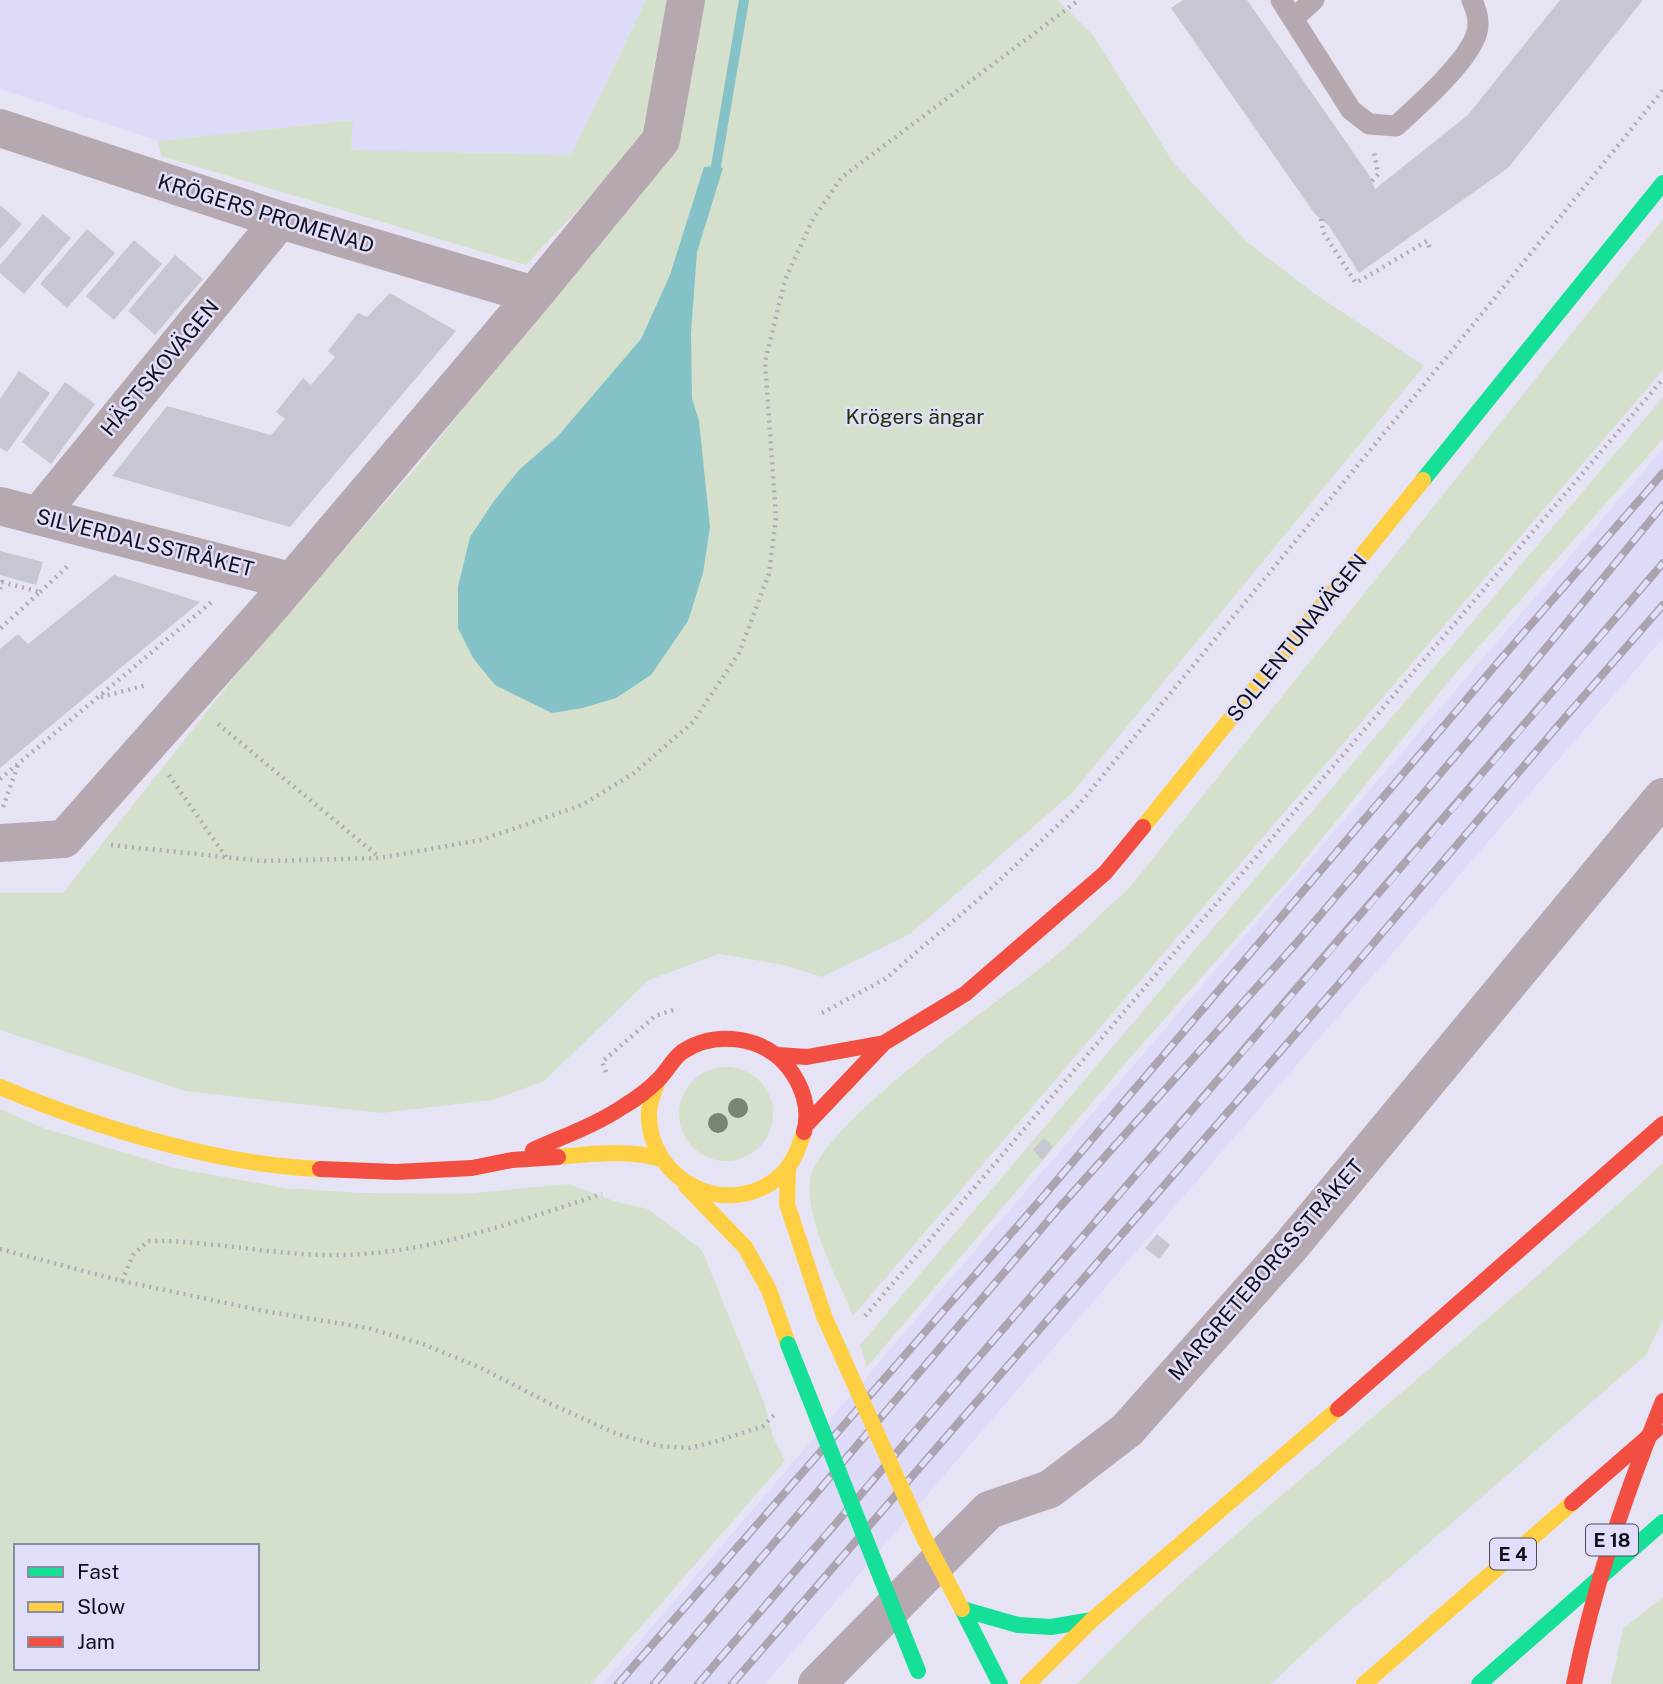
<svg xmlns="http://www.w3.org/2000/svg" width="1663" height="1684" font-family="'Public Sans',sans-serif">
<style>
.built{fill:#dedbf9}
.green{fill:#d4e0cc;fill-rule:evenodd}
.water{fill:#85c2c7}
.lines{fill:none;stroke-linecap:round;stroke-linejoin:round}
.stream{stroke:#85c2c7;stroke-width:10}
.building{fill:#c7c6d3}
.path{stroke:#b3aab4;stroke-width:4.5;stroke-dasharray:2 5;stroke-linecap:butt}
.lane{stroke:#b6a8b0;stroke-width:21}
.street{stroke:#b6a8b0;stroke-width:38}
.fast{stroke:#16e098;stroke-width:16}
.slow{stroke:#ffcf43;stroke-width:16}
.jam{stroke:#f24e42;stroke-width:16}
.rail-casing{stroke:#aba4af;stroke-width:8}
.rail{stroke:#e1defa;stroke-width:5;stroke-dasharray:16;stroke-linecap:butt}
.fast-bridge{stroke:#16e098;stroke-width:16}
.slow-bridge{stroke:#ffcf43;stroke-width:16}
.jam-bridge{stroke:#f24e42;stroke-width:16}
.tree{fill:#7b8372}
.labels{text-anchor:middle;stroke-width:5;stroke-linejoin:round;paint-order:stroke}
.shield{fill:#e1defa;stroke:#4f4d5d;stroke-width:2}
.shield-label{font-size:19px;font-weight:bold;fill:#100f1a}
.street-label{font-size:21px;fill:#100f1a;stroke:#e1defa}
.park-label{font-size:21px;fill:#233307;stroke:#e1defa}
</style>
<rect width="100%" height="100%" fill="#e6e4f4"/>
<path class="built" d="M0,0h646l-75,155 -220,-5 1,-30 -194,21 -158,-52z
M1663,448v190l-898,1046h-162z"/>
<path class="green" d="M646,0h23l-23,137 -120,128 -365,-109 -3,-15 195,-21 -2,30 220,5z
M695,0h363l34,34 81,128 74,80 68,52 109,72 -352,427 -162,141 -88,43 -38,-12 -65,-11 -70,26 -105,101 -51,19 -112,13 -196,-22 -185,-61v-137h63l192,-242 170,-194 246,-314z
M1663,219v151l-810,946c-16,-40 -47,-92 -43,-135 5,-53 188,-179 233,-215 31,-24 58,-53 87,-79z
M1663,397v42l-205,231 -163,202 -166,187 -262,308 -7,-22z
M679 1114a47 47 0 1 1 94 0a47 47 0 1 1-94 0Z
M0,1109l43,19 132,40 110,20 76,5 102,1 105,-10 46,17 34,8 54,41 63,155 8,32 12,24 -194,223h-591zM16,1546h241v122h-241z
M1663,1163v156l-17,36 -312,270 -63,59h-194c78,-82 165,-155 251,-228 112,-97 226,-192 335,-293z
M1663,1597v87h-52l12,-55z"/>
<path class="water" d="M716,166l7,2 -26,84 -6,81 1,65 7,23 11,106 -7,46 -15,48 -37,54 -35,23 -33,10 -31,5 -57,-28 -22,-27 -15,-30v-41l12,-50 24,-36 26,-32 38,-33 83,-97 29,-64 34,-108z"/>
<g class="lines">
<path class="stream" d="M716,166l28,-166"/>
</g>
<path class="building" d="M1183,0h64l122,175 6,14 93,-74 92,-115h83l-135,168 -149,105 -30,-47 -14,-12 -144,-206z
M0,205l22,19 -22,25z
M43,214l28,24 -47,56 -24,-21v-8z
M87,229l28,24 -48,55 -27,-24z
M134,240l28,24 -48,56 -28,-24z
M175,255l28,24 -48,56 -27,-24z
M390,293l66,38 -166,196 -178,-51 55,-70 104,29 14,-16 -9,-7 27,-34 8,7 24,-28 -7,-6 30,-38 9,4z
M19,371l31,22 -43,59 -7,-4v-49z
M65,382l30,22 -44,60 -29,-22z
M0,551l43,11 -7,23 -36,-10z
M114,575l86,27 -200,166v-119l18,-15 10,10z
M1044,1138l9,9 -11,13 -9,-10z
M1157,1234l13,11 -11,14 -14,-11z"/>
<g class="lines">
<path class="path" d="M1372,181l6,-7 -4,-22
M1321,219l2,13 33,51 71,-42 4,10
M0,589l2,-7 38,10 -40,37
M40,592l30,-28
M101,697l46,-12
M218,724l161,133
M169,775l57,82
M0,779l214,-179
M3,807l15,-42
M111,845l152,16 116,-3 102,-18 101,-35 52,-32 59,-51 46,-69 30,-79 7,-56 -11,-156 20,-82 28,-61 29,-42 237,-177
M822,1013l63,-34 101,-86 91,-86 373,-454 213,-263
M606,1072l-4,-10 53,-46 21,-7
M0,1249l122,32 147,31 99,16 55,16 58,24 70,36 64,29 44,13 30,2 32,-8 42,-14 11,-11
M122,1281l11,-26 15,-14c63,-1 127,15 191,14 90,-1 179,-34 263,-61
M865,1316l798,-937"/>
<path class="lane" d="M1281,0l70,110 18,14 27,2c22,-20 74,-66 81,-94 3,-12 -1,-22 -5,-32
M1294,18l20,-18"/>
<path class="street" d="M0,128l280,92 254,75
M0,506l290,75
M38,516l242,-296
M0,843l64,-4 206,-232 264,-312 127,-155 25,-140
M817,1684l172,-174 61,-21 77,-59 163,-183 373,-450"/>
<path class="fast" d="M1423,480l240,-297
M962,1609l38,75
M962,1609l56,16 33,2 41,-7
M1479,1684l184,-162"/>
<path class="slow" d="M1143,827l280,-347
M658,1080c-3,10 -8,20 -9,31 -3,70 81,112 133,63 12,-12 17,-27 22,-42
M0,1087c98,41 214,77 320,82
M558,1157c35,-3 69,-8 103,2
M788,1169l-1,35 37,112
M686,1186l59,61 24,43 19,54
M1028,1684l64,-64 246,-211
M1364,1684l208,-181"/>
<path class="jam" d="M778,1055l29,2 77,-14
M807,1124l77,-81 81,-49 140,-121 38,-46
M533,1150c31,-14 63,-25 91,-44 12,-7 24,-16 34,-26 9,-9 14,-20 24,-28 33,-22 81,-16 106,15 14,18 23,42 16,65
M320,1169l76,3 76,-4 40,-8 46,-3
M1338,1409l325,-285
M1572,1503l84,-73"/>
<g class="rail-casing">
<path id="rail" d="M618,1684l424,-486 458,-538 163,-187
M654,1684l405,-476 240,-268 220,-259 144,-176
M698,1684c320,-375 645,-745 965,-1121
M732,1684l612,-706 218,-257 101,-116"/>
</g>
<use href="#rail" class="rail"/>
<path class="fast-bridge" d="M788,1344l130,327"/>
<path class="slow-bridge" d="M824,1316l98,218 40,75"/>
<path class="jam-bridge" d="M1574,1684c19,-97 52,-191 89,-283"/>
</g>
<g class="tree">
<circle cx="738" cy="1108" r="10"/>
<circle cx="718" cy="1123" r="10"/>
</g>
<g class="labels">
<g class="shield">
<rect x="1586" y="1524.5" width="52" height="31" rx="5"/>
<rect x="1490" y="1538.5" width="46" height="31" rx="5"/>
</g>
<g class="shield-label">
<text x="1612" y="1547">E 18</text>
<text x="1513" y="1561">E 4</text>
</g>
<g class="street-label">
<text transform="translate(266 214) rotate(17)" y="7">KRÖGERS PROMENAD</text>
<text transform="translate(160 368) rotate(-50)" y="7">HÄSTSKOVÄGEN</text>
<text transform="translate(145 543) rotate(14)" y="7">SILVERDALSSTRÅKET</text>
<text transform="translate(1297 638) rotate(-51)" y="7">SOLLENTUNAVÄGEN</text>
<text transform="translate(1266 1270) rotate(-49)" y="7">MARGRETEBORGSSTRÅKET</text>
</g>
<g class="park-label">
<text x="915" y="424">Krögers ängar</text>
</g>
</g>
<rect x="14" y="1544" width="245" height="126" fill="#e1defa" stroke="#8d8ba0" stroke-width="2"/>
<rect x="28" y="1567" width="35" height="10" fill="#16e098" stroke="#8d8ba0" stroke-width="2"/>
<text x="77" y="1579" font-size="21" fill="#100f1a">Fast</text>
<rect x="28" y="1602" width="35" height="10" fill="#ffcf43" stroke="#8d8ba0" stroke-width="2"/>
<text x="77" y="1614" font-size="21" fill="#100f1a">Slow</text>
<rect x="28" y="1637" width="35" height="10" fill="#f24e42" stroke="#8d8ba0" stroke-width="2"/>
<text x="77" y="1649" font-size="21" fill="#100f1a">Jam</text>
</svg>
